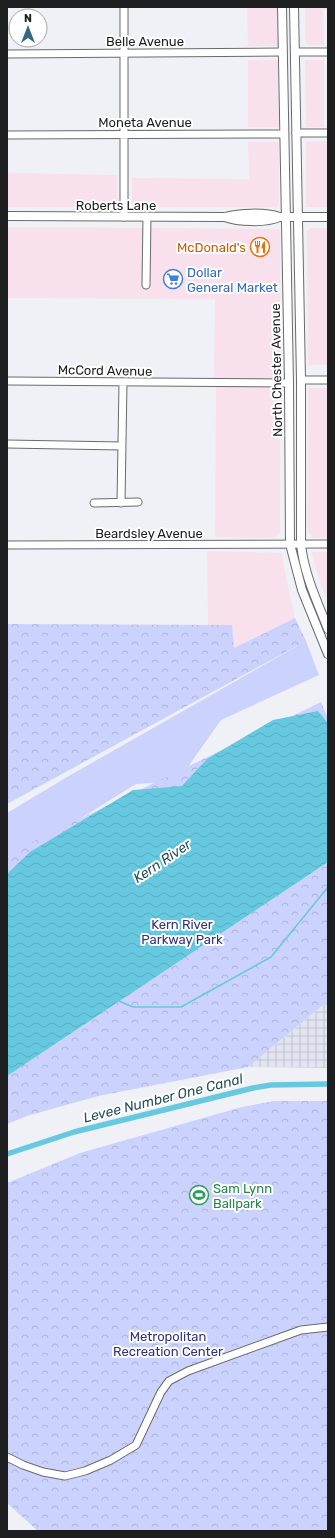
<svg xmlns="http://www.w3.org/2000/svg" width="335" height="1538" font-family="Rubik,sans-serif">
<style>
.commercial{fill:#f8e0ec}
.industrial{fill:url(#industrial-grid)}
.green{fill:#cbd2fe}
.park{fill:url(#park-crowns)}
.water{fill:url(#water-waves)}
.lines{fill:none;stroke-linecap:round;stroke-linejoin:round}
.stream{stroke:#66c9e0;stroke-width:1.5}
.canal{stroke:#66c9e0;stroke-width:5.5}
.minor-casing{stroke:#696a6f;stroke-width:9}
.major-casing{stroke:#696a6f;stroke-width:10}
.minor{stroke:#fff;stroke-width:7}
.major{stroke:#fff;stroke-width:8}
.rail{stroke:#757679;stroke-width:1.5;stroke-dasharray:2 4;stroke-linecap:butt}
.labels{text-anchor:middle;stroke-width:4;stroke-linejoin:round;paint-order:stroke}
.street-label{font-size:13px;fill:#1d1e20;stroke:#fff}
.food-label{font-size:13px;fill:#c56008;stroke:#fff;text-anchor:end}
.shop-label{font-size:13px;fill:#366cbe;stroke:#fff;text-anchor:start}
.park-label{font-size:13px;fill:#313280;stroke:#fff}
.leisure-label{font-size:13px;fill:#27864d;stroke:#fff;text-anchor:start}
.water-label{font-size:14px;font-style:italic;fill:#25515b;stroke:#fff}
</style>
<defs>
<pattern id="industrial-grid" width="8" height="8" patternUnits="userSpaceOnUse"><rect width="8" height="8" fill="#e1e4f1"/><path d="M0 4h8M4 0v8" fill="none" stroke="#c1c3ce"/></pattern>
<pattern id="park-crowns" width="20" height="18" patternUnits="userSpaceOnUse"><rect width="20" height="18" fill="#cbd2fe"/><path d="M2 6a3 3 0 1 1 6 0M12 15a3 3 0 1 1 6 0" fill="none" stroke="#aeb4d9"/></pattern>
<pattern id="water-waves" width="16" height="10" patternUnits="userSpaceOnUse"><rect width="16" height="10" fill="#66c9e0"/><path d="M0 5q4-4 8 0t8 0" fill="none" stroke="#58acc0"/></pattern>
</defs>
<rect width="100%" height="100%" fill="#f0f1f7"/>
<path class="commercial" d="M247,7h31v39h-30z
M305,7h23v3h-5l1,35h-15l-2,-1 -2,-3z
M248,60h30l1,67h-31z
M305,60h19v67h-18z
M327,141l1,66h-22v-65z
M248,142h31v61l-2,4h-141l-4,-3v-26l117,1z
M7,173l110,2v27l-3,5h-107z
M7,227l271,2 2,2v302l-6,5 -59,-1 1,-149 -2,-18 1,-71 -208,-1z
M311,228h17v137h-20l-1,-132v-2z
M308,388h19l1,150h-15l-6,-7z
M207,551l74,2 14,65 -61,30 -2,-23h-24z
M313,552h15v48l-6,-12 -10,-34z"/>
<path class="industrial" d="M328,1001v67l-80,-1 33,-27z"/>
<path class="green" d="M306,641l13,34 -98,45 -43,61 -42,3 -108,67 -21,18v-56l60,-36z"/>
<path class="park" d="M295,618l11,23 -299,163v-180l225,1 2,23z
M321,702l7,16v283l-80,66 -150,29 -71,20 -20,8v-260l21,-20z
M274,1101h54v430h-290l-31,-28v-320l73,-30 162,-46z"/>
<path class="water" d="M318,711l10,12v139l-321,214v-202l23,-22 103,-62 49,-4 25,-27 66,-39z"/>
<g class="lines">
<path class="stream" d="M119,1001l14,6h48l90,-50 57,-70"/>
<path class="canal" d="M7,1154l67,-22 179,-44 18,-3 57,-1"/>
<g class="minor-casing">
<path id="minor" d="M124,7v210
M295,52h33
M7,54l276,-2
M296,133h32
M7,135l277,-1
M146,285l1,-69
M301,380h27
M7,381l282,2
M7,444l115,2
M94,503l44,-1
M121,503l2,-121
M7,545l321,-1
M7,1457l16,8 20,7 22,4 20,-5 26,-11 25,-15 25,-53 8,-11 19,-10 113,-41 27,-3"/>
</g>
<g class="major-casing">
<path id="major" d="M282,7l7,376 1,161 12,46 26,64
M294,7l7,373v164c3,30 16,57 27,85
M7,216l218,1c14,-4 41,-5 54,0h49
M225,217c13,5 41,6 54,0"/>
</g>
<use href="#minor" class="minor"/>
<use href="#major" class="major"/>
<path class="rail" d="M7,1530l1,1"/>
</g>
<defs>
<g id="restaurant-ring" transform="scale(1)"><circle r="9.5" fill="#fff" stroke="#e8710a" stroke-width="1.5"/><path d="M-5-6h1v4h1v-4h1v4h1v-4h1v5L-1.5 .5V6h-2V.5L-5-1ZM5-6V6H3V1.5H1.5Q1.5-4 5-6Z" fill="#e8710a"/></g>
<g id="supermarket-ring" transform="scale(1)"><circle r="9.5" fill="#fff" stroke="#3f7fe0" stroke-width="1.5"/><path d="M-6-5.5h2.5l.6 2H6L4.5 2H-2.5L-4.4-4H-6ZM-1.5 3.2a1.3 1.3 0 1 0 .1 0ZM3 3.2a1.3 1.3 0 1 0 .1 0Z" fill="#3f7fe0"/></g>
<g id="stadium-ring" transform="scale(1)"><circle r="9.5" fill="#fff" stroke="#2e9e5b" stroke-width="1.5"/><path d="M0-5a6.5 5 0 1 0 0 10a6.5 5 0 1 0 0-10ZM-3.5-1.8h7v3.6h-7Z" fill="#2e9e5b"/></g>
</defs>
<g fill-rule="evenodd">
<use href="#restaurant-ring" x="260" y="247"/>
<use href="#supermarket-ring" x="173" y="279"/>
<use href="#stadium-ring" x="199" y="1195"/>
</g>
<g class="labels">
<g class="street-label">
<text x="145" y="46">Belle Avenue</text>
<text x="145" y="127">Moneta Avenue</text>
<text x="116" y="210">Roberts Lane</text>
<text transform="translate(105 370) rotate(1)" y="5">McCord Avenue</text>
<text transform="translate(276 370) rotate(-91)" y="5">North Chester Avenue</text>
<text x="149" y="538">Beardsley Avenue</text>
</g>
<g class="food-label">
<text x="246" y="252">McDonald's</text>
</g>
<g class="shop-label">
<text x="187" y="277">Dollar<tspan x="187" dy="15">General Market</tspan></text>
</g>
<g class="park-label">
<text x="182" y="929">Kern River<tspan x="182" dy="15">Parkway Park</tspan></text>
<text x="168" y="1341">Metropolitan<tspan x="168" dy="15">Recreation Center</tspan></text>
</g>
<g class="leisure-label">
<text x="213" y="1193">Sam Lynn<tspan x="213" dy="15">Ballpark</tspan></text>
</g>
<g class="water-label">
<text transform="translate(162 861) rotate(-34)" y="5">Kern River</text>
<text transform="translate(163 1098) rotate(-14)" y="5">Levee Number One Canal</text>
</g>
</g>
<rect width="335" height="1538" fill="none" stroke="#1d1e20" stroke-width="16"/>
<g transform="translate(28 28)"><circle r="19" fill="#ffffff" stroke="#a5a5a6"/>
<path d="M0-3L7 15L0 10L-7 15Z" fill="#326a84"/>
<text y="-6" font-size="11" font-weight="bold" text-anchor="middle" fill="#1d1e20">N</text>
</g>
</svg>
